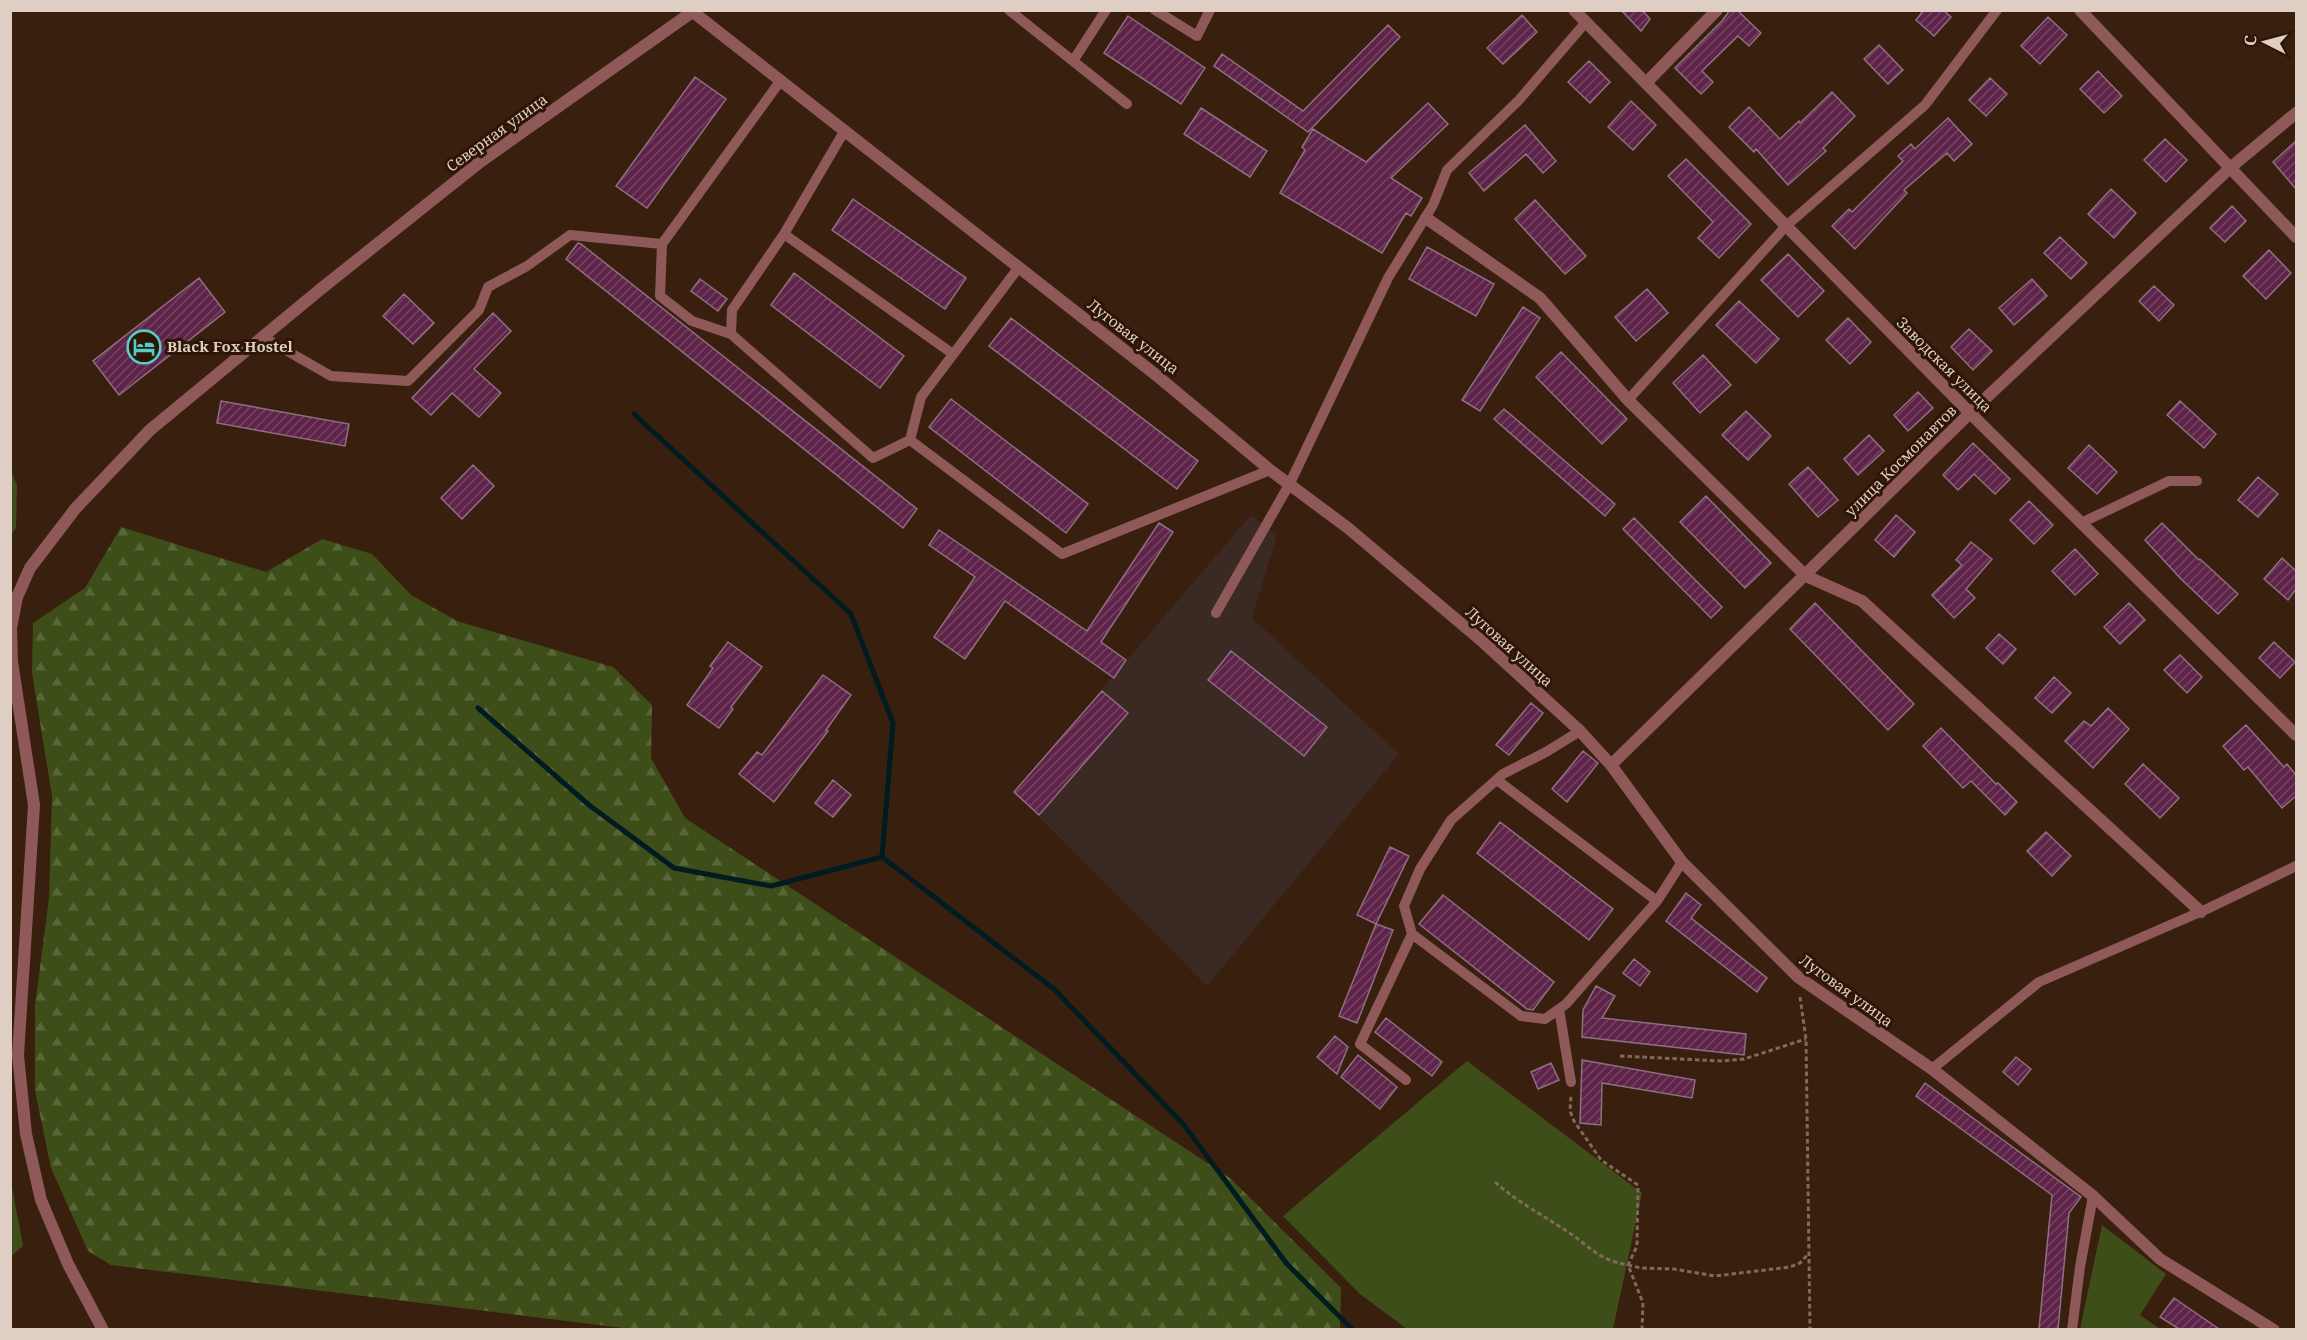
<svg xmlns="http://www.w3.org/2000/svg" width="2307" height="1340" font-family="'Noto Serif',serif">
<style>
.commercial{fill:#3b2923}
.forest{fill:url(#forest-firs)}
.garden{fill:#3e4e19}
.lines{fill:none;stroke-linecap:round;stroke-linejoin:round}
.stream{stroke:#001c21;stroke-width:5}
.building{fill:url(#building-hatch);stroke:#8f6f82;stroke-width:1.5}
.path{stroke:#806a5c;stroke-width:3;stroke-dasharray:4.5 3;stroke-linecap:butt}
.service{stroke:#8f5959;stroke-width:10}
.minor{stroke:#8f5959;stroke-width:12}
.labels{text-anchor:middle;stroke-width:6;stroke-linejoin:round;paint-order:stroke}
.street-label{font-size:15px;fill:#dfcec3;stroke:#2e1605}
.poi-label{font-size:15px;font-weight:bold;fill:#dfcec3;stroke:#2e1605;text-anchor:start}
</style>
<defs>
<pattern id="forest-firs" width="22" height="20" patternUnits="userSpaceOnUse" patternTransform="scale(1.5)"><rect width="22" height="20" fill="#3e4e19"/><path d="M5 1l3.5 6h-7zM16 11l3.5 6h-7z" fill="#596639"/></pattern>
<pattern id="building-hatch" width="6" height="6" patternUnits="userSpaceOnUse" patternTransform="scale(1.5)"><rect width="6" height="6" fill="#5e2349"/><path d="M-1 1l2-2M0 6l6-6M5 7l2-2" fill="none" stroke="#754262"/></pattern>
</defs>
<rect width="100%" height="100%" fill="#391f0e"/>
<path class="commercial" d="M1251,515l26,20 -25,83 147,136 -192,232 -193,-194z"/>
<path class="forest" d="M11,472l6,13 -1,43 -5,7z
M121,527l145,45 56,-33 50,15 39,41 46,26 156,46 39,38 -1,53 34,60 545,360 111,110 -1,41 -701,1 -528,-65 -23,-14 -37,-83 -16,-77v-85l14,-108 3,-102 -20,-123 1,-50 52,-35z
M11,1182l12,64 -12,10h-1z"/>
<path class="garden" d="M1467,1061l175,132 -29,136h-206l-47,-35 -77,-78z
M2102,1225l64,49 -26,41 20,14h-80z"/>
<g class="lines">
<path class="stream" d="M634,414l217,200 42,109 -11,134
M478,708l111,97 85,63 97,18 111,-29
M882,857l172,132 130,136 103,139 66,66"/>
</g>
<path class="building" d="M1621,10h21l8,9 -9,12z
M1730,10h7l24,23 -12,13 -11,-10 -36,35 11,11 -12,12 -26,-26 47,-47z
M1924,10h19l8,7 -17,19 -18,-16z
M1522,15l15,17 -34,32 -16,-16z
M1128,16l77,52 -24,36 -77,-51z
M2048,17l19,18 -27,29 -19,-18z
M1388,25l12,12 -92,95 -94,-66 8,-12 81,57z
M1879,45l24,25 -15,14 -24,-25z
M1589,61l21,21 -20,21 -22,-21z
M2098,71l24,25 -18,17 -24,-24z
M695,77l31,22 -79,109 -31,-22z
M1990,78l17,16 -21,22 -17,-16z
M1832,92l23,24 -32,32 3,3 -38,34 -32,-36 -2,3 -25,-25 20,-20 31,32 19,-18 1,2z
M1631,101l25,24 -23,25 -25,-23z
M1428,103l20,21 -57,54 31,20 -11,18 -5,-3 -24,40 -102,-60 25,-43 -3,-3 11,-18 53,33z
M1201,108l66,43 -17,26 -66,-43z
M1948,118l24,26 -18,17 -7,-8 -43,37 3,3 -52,56 -23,-23 17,-17 3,3 51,-51 -5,-5 13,-12 4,5z
M1525,125l31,36 -13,12 -17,-19 -42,37 -15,-18z
M2165,139l22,21 -21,22 -22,-22z
M2296,141v48l-23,-27z
M1686,159l65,65 -32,34 -21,-20 15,-16 -45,-46z
M2111,189l25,24 -22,25 -26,-24z
M853,199l113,79 -21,31 -113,-79z
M1535,200l51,56 -21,18 -50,-55z
M2232,206l14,15 -21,21 -15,-14z
M2060,237l27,26 -16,16 -27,-26z
M578,243l3,1 336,265 -14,19 -337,-269z
M1427,247l67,37 -18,32 -67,-37z
M2269,250l22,23 -25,26 -23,-23z
M1788,254l36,37 -26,26 -37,-37z
M794,273l110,83 -24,32 -109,-83z
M199,278l26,34 -106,83 -26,-34z
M700,279l27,20 -9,12 -27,-20z
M2032,279l15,17 -33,29 -15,-17z
M2154,286l20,19 -15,16 -20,-20z
M1647,289l21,24 -32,28 -21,-24z
M404,294l30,29 -21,21 -30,-28z
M1739,301l40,38 -23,24 -40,-38z
M1523,307l17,11 -60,93 -18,-11z
M493,313l18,18 -37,38 27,24 -22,24 -27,-24 -21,22 -19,-17z
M1011,318l187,143 -21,28 -188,-143z
M1848,318l23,24 -21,22 -24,-24z
M1969,329l23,22 -19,19 -22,-23z
M1561,352l66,67 -25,25 -66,-67z
M1703,355l28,30 -31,28 -27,-30z
M1918,392l15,16 -25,23 -14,-16z
M951,399l137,105 -22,29 -137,-106z
M221,401l128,23 -4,22 -128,-23z
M2180,401l36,33 -12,14 -37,-33z
M1504,409l111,95 -10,12 -111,-97z
M1746,411l25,25 -23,24 -26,-25z
M1869,435l15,16 -26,24 -14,-16z
M1973,443l37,36 -15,15 -21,-20 -16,16 -15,-15z
M2089,445l28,27 -20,22 -29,-26z
M473,465l21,21 -32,33 -21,-21z
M1808,467l30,33 -20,17 -29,-33z
M2258,477l20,17 -20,23 -20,-17z
M1706,496l65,67 -26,25 -65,-66z
M2029,501l24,24 -19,19 -24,-24z
M1896,515l19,17 -21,25 -19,-17z
M1634,518l88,89 -11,11 -88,-89z
M1159,523l14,9 -72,110 25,18 -12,18 -109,-77 -40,58 -31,-22 41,-60 -46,-32 10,-15 148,101z
M2162,523l37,37 1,-1 38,35 -20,20 -37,-35 -36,-39z
M1971,542l21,17 -26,30 9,9 -21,20 -22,-23 30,-30 -6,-5z
M2075,549l23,25 -23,21 -23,-24z
M2282,558l14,13v18l-8,11 -24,-21z
M1815,603l99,101 -26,26 -98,-101z
M2129,603l16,17 -25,24 -16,-17z
M1999,634l17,15 -13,15 -17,-16z
M728,642l34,25 -31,40 2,2 -14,19 -32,-23 26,-37 -3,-2z
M2274,642l21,20 -15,16 -21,-20z
M1231,651l96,76 -23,29 -96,-76z
M2180,655l22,22 -15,16 -23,-23z
M823,675l28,20 -25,35 2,1 -54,71 -35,-28 18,-22 5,3z
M2054,677l17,16 -19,20 -17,-15z
M1102,691l26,22 -89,102 -25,-23z
M1531,703l12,10 -34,42 -13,-10z
M2108,708l21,21 -36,39 -28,-27 19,-20 7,5z
M2246,725l38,42 3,-3 9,11v21l-14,12 -34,-41 -4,3 -21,-24z
M1941,728l55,56 2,-1 19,19 -12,13 -34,-34 -8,7 -40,-42z
M1583,751l15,12 -31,39 -15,-13z
M2143,764l36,34 -19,20 -35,-34z
M833,780l18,15 -18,22 -18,-14z
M1500,822l113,87 -24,31 -112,-87z
M2046,832l25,24 -19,20 -25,-25z
M1390,847l19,9 -33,68 -19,-9z
M1686,893l15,12 -10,13 76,60 -10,14 -91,-71z
M1443,895l111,87 -21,28 -6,-1 -108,-85z
M1376,924l17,6 -36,93 -18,-7z
M1634,959l16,13 -10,14 -17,-13z
M1596,986l19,10 -13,22 144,16 -2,21 -162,-18 1,-27z
M1386,1018l56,44 -10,14 -57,-44z
M1335,1036l13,11 -11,27 -20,-17z
M1358,1055l39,32 -17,22 -39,-32z
M2016,1057l15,12 -13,16 -15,-13z
M1582,1060l113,20 -3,18 -90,-15 -1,42 -21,-2z
M1551,1063l8,17 -21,9 -7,-17z
M1925,1083l156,114 -12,16 -11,116h-19l13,-134 -136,-99z
M2174,1298l45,31h-40l-19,-12z"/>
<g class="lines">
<path class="path" d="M1800,997l6,42 4,291
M1620,1056l102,5 22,-2 62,-20
M1495,1182c22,20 48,33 73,50 24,16 29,27 60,33l9,-19 1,-61 -37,-25 -27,-39 -4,-10 1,-16
M1642,1330l1,-27 -15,-38 13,3 33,1 41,7 75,-9 10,-4 9,-10"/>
<path class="service" d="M1009,10l118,94
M1155,10l42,26 13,-26
M1073,61l33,-51
M845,130l-61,104 169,120
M784,234l-52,76 -1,24 142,124 37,-18
M1019,267l-98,130 -11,43 152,114 208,-84
M731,334l-39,-13 -32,-25 2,-52 119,-164
M263,337l68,39 77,5 71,-71 9,-23 39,-21 43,-31 92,9
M1628,400l158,-174 139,-121 72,-95
M2081,523l88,-42h28
M1216,613l74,-130 98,-205 45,-73 14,-35 72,-70 67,-78
M1580,731l-34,21 -43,22 -52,46 -31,49 -16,37 8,28 109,82 24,3 21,-15 91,-103 25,-39
M1497,780l160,121
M1559,1009l12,73
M1932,1069l107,-87 168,-73 89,-43
M1406,1080l-46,-36 52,-110
M2072,1330l8,-63 13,-71"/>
<path class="minor" d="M1574,10l396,403 326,322
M2080,10l216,227
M693,12l463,363 114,95 78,58 135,114 97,89 31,34 71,97 116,115 134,92 161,127 67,63 114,71
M1646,83l71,-73
M1426,218l114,80 88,102 178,176 56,25 339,311
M1611,765l359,-352 260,-245 66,-55
M103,1330l-35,-66 -27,-64 -15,-66 -8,-79 16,-250 -22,-143 -1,-34 6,-31 13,-29 45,-59 75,-79 172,-142 158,-126 215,-152"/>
</g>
<defs>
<g id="hotel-ring" transform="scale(1.725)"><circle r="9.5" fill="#2e1605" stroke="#52cdcc" stroke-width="1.5"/><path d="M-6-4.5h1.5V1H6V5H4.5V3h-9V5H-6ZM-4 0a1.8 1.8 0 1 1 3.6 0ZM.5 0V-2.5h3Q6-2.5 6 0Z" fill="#52cdcc"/></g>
</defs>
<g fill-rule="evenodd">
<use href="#hotel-ring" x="144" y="347"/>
</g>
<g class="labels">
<g class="street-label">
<text transform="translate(497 133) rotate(-36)" y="5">Северная улица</text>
<text transform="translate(1133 337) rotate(38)" y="5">Луговая улица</text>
<text transform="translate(1944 365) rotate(45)" y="5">Заводская улица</text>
<text transform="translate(1901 461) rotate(-45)" y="5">улица Космонавтов</text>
<text transform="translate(1509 647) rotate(42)" y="5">Луговая улица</text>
<text transform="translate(1846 991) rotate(36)" y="5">Луговая улица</text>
</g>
<g class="poi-label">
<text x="167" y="352">Black Fox Hostel</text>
</g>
</g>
<rect width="2307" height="1340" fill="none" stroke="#dfcec3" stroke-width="24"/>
<g transform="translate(2265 42) rotate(276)" stroke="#2e1605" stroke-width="4.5" paint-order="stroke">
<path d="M0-4.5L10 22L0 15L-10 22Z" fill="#dfcec3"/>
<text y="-9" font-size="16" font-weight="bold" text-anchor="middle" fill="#dfcec3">С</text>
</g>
</svg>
